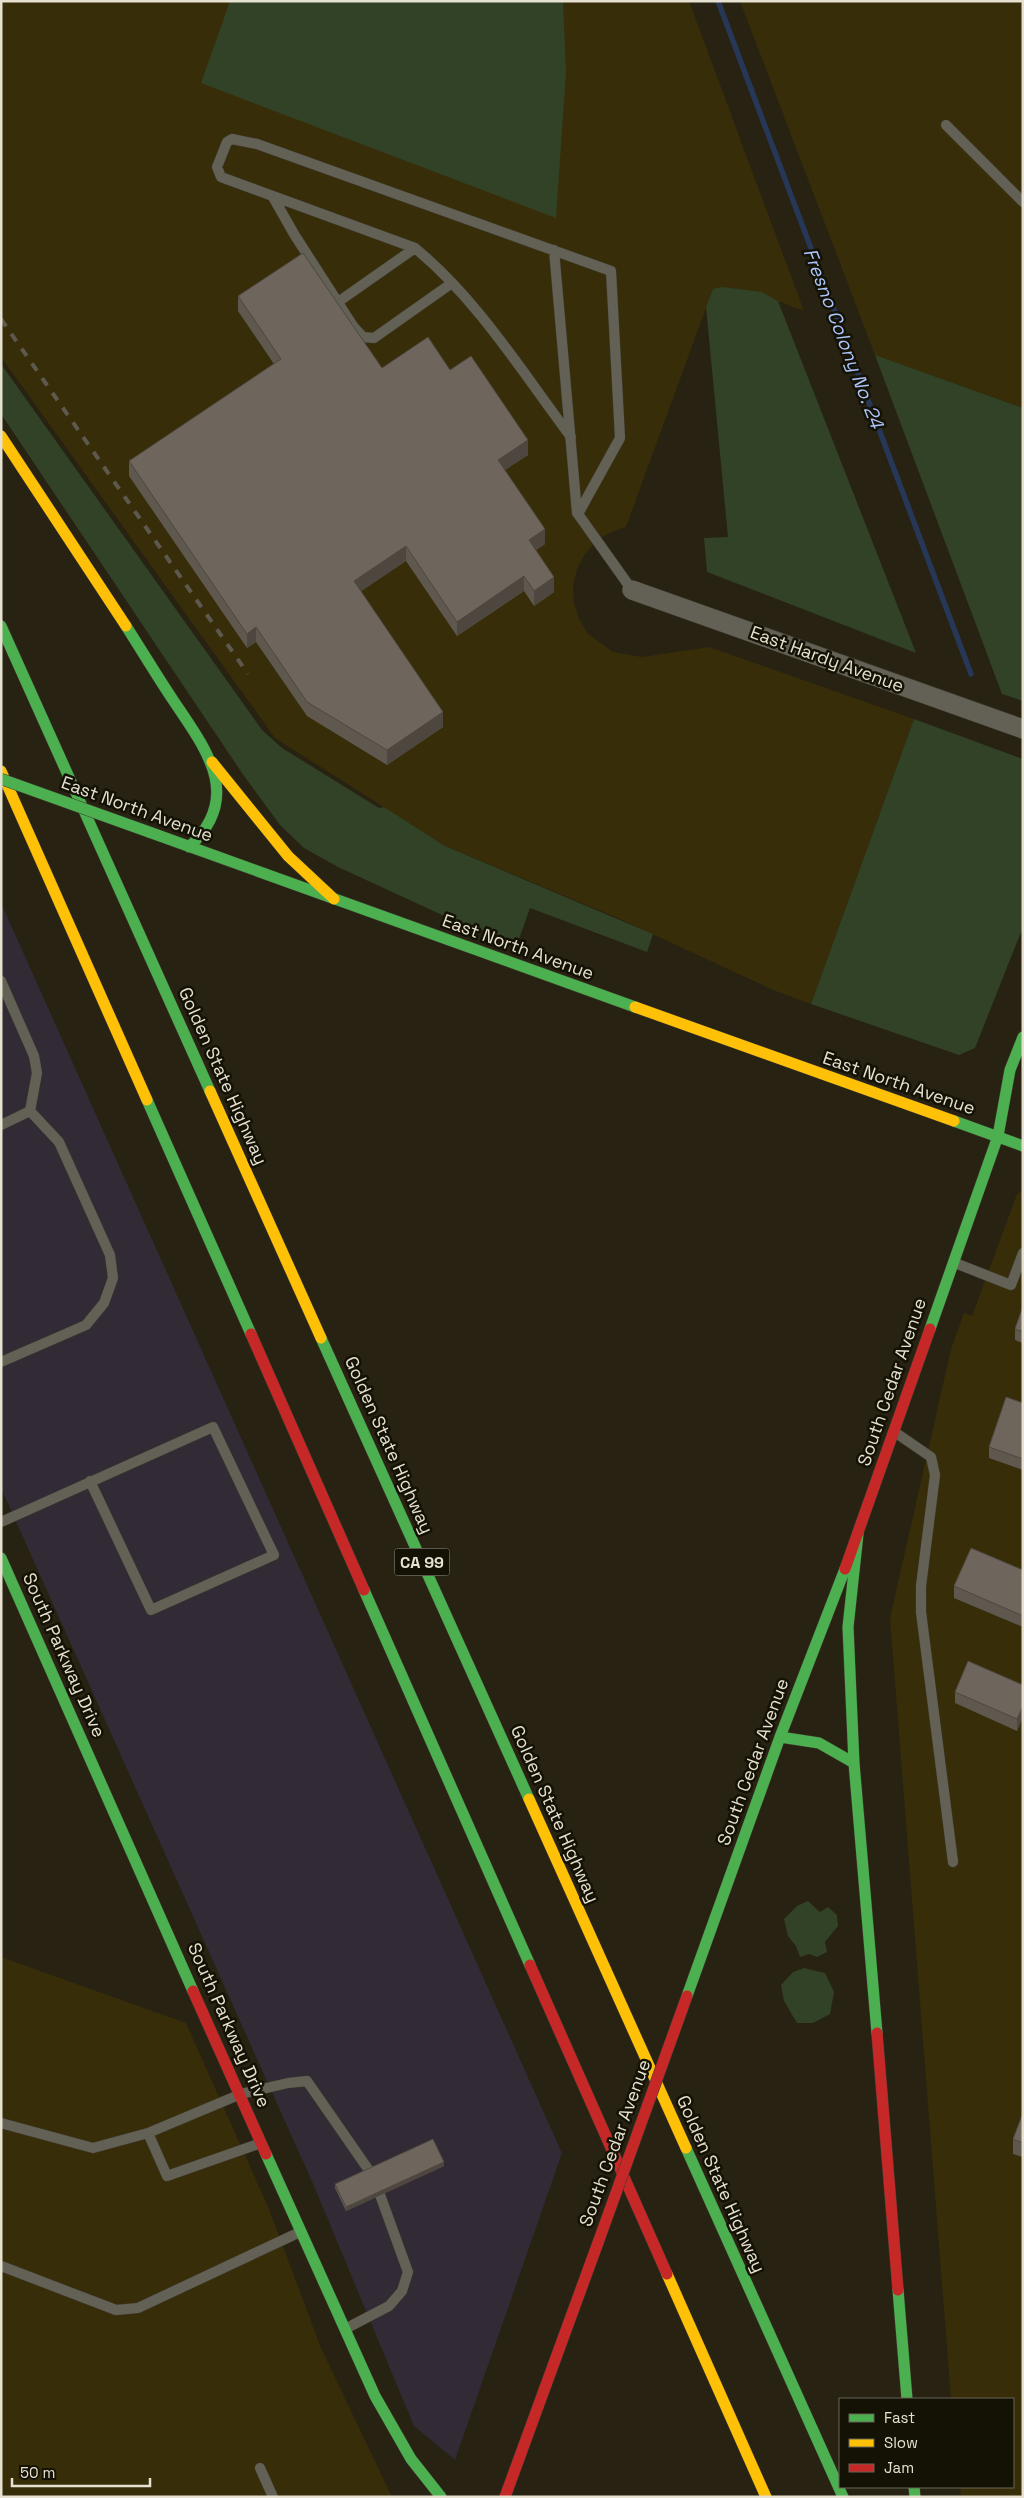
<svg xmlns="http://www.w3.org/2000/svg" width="1024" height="2498" font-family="'Space Grotesk',sans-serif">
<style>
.commercial{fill:#322a35}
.built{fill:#372d09}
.green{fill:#324227}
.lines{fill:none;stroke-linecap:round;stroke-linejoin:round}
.stream{stroke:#273758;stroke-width:5.5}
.lane-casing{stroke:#3f3b2f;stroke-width:11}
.street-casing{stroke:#3f3b2f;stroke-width:20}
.fast-casing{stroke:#3f3b2f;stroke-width:12}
.slow-casing{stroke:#3f3b2f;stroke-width:12}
.jam-casing{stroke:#3f3b2f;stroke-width:12}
.lane{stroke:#636155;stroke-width:10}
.street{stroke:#636155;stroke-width:19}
.fast{stroke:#4caf50;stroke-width:11}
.slow{stroke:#ffc107;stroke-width:11}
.jam{stroke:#c62828;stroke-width:11}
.rail{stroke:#5e594e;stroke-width:4;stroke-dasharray:9 9;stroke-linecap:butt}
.fast-bridge-casing{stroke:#3f3b2f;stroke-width:12;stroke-linecap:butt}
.jam-bridge-casing{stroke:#3f3b2f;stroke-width:12;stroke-linecap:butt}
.fast-bridge{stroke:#4caf50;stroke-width:11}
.jam-bridge{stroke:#c62828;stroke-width:11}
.wall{fill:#5f584f}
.shaded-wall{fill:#4d4740}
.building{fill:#6e665c;stroke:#4d4740}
.labels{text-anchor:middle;stroke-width:5;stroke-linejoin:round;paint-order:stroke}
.shield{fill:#141105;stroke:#a7a393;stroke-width:1}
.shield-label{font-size:16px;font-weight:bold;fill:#e6e1d0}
.street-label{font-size:18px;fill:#e6e1d0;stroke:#141105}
.water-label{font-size:19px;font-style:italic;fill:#acc6fb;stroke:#141105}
</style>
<rect width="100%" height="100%" fill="#272212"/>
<path class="commercial" d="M1,903l561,1250 -107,307 -41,-34 -100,-240 -313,-698z"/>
<path class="built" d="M1,1h688l115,310 -26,-10 -17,-9 -48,-3 -87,238 -15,5 -15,9 -11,13 -8,15 -4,17 1,17 5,16 9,15 25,18 29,5 67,-10 205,72 -103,285 -38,-14 -153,-71 -175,-73 -170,-108 -274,-381z
M740,1h283v407l-148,-53z
M1023,1190v1307h-62l-1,-10h53v-88h-62l-61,-781 61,-269 13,-36 8,3 45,-122z
M1,1957l185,66 83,186 52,139 71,149h-391z"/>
<path class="green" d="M230,1h333l3,71 -10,146 -355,-135z
M722,287l40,5 16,9 138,352 -209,-81 -3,-34 24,-1 -22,-230 7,-18z
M875,355l148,53v293l-21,-7z
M1,364l261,366 20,18 97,60 5,-1 61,39 208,88 -6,18 -117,-44 -12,34 -63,-21 -117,-54 -34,-19 -24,-23 -36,-49 -243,-362z
M914,719l109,40v168l-48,121 -16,7 -148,-51z
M808,1901l12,11 8,-5 9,8 1,11 -13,16 2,10 -10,5 -8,-3 -9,3 -4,-11 -8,-10 -4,-17 13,-13z
M804,1968l21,5 9,19 -4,22 -17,9h-16l-13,-22 -3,-16 12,-13z"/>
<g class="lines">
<path class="stream" d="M718,1l253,673"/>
<g class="lane-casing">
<path id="lane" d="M946,125l77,77
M273,197l21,37 59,92 10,11 11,1 78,-55
M554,250l23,263
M338,302l77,-54
M571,437c-49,-65 -93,-137 -156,-189l-194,-71 -4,-10 10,-25 5,-3 25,5 354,127 9,167 -42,76 54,76
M1,981l33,75 3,17 -7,38 -29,14
M955,1263l56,22 12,-32
M1,1362l85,-37 18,-22 9,-25 -3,-23 -51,-113 -29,-31
M896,1433l35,24 4,18 -14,111v26l32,250
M1,1522l212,-95 61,128 -123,55 -61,-129
M1,2123l92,25 55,-15 93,-39 47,-11 19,-2 61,88
M148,2133l19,43 94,-33
M1,2266l115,44 22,-2 162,-76
M345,2329l44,-23 13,-15 6,-19 -29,-80
M260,2468l13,29"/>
</g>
<g class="street-casing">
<path id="street" d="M632,590l391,139"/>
</g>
<g class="fast-casing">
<path id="fast" d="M1,626l209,465
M126,626c16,25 31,50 47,74 33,49 71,97 16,147
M149,832l486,175
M147,1100l104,234
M954,1121l69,25
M930,1329l68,-193 12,-66 13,-33
M321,1338l208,461
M858,1534l-10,93 6,136 23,270
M1,1558l192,433
M364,1590l166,375
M780,1737l39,6 35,20
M687,1996l93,-259 65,-168
M686,2148l157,349
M266,2154l109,242 36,63 30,38
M898,2290l9,109
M914,2487l1,10"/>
</g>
<g class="slow-casing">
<path id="slow" d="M1,436l125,190
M212,762l76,94 46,43
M1,771l146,329
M635,1007l319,114
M210,1091l111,247
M529,1799l157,349
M667,2274l99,223"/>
</g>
<g class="jam-casing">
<path id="jam" d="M251,1334l113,256
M845,1569l85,-240
M530,1965l137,309
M193,1991l73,163
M877,2033l21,257
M505,2497l94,-257"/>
</g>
<use href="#lane" class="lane"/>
<use href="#street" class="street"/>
<use href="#fast" class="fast"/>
<use href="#slow" class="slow"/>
<use href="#jam" class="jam"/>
<path class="rail" d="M1,319l247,355"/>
<g class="fast-bridge-casing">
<path id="fast-bridge" d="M1,779l148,53"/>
</g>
<g class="jam-bridge-casing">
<path id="jam-bridge" d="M599,2240l88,-244"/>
</g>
<use href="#fast-bridge" class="fast-bridge"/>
<use href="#jam-bridge" class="jam-bridge"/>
</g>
<path class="wall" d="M238,296l144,72 68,2 78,85 -24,15 41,74 -9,6 18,42 -20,14 -10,-15 -67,45 -51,-75 -45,30 82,136 -56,38 -80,-49 -51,-74 -9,6 -118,-172v-15l145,-97 -36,-53z
M1023,1306v37l-8,-3v-11z
M1023,1403v67l-34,-12v-11z
M1023,1570v57l-69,-29v-12z
M1023,1685v32l-6,14 -62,-28v-11z
M1023,2113v44l-10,-3v-15z
M444,2166l-98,45 -11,-23v-4z"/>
<path class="shaded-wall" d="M528,440v15l-30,20v-15z
M545,529v15l-16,11v-15z
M406,546v15l-52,35v-15z
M524,576v15l-67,45v-14z
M554,577v15l-20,14v-15z
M256,627v15l-9,6v-14z
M443,712v15l-56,38v-15z
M1023,1706v11l-6,14v-12z
M444,2162v4l-98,45v-4z"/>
<path class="building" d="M303,253l79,115 46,-31 22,33 21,-14 57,84 -30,20 47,69 -16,11 25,37 -20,14 -10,-15 -67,46 -51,-76 -52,35 89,131 -56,38 -80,-48 -51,-75 -9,7 -118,-173 152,-102 -43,-63z
M1023,1306v26l-8,-3z
M1006,1397l17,6v56l-34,-12z
M971,1548l52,22v46l-69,-30z
M968,1661l55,24v21l-6,13 -62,-27z
M1023,2113v30l-10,-4z
M433,2139l11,23 -98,45 -11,-23z"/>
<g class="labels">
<rect class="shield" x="394.5" y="1548.5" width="55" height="27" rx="4"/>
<g class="shield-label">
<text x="422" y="1568">CA 99</text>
</g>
<g class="street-label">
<text transform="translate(827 659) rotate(20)" y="6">East Hardy Avenue</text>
<text transform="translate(137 809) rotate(20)" y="6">East North Avenue</text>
<text transform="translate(518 947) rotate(20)" y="6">East North Avenue</text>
<text transform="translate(223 1076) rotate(66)" y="6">Golden State Highway</text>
<text transform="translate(899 1083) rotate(19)" y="6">East North Avenue</text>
<text transform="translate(892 1382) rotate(-71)" y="6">South Cedar Avenue</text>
<text transform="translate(389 1445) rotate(66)" y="6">Golden State Highway</text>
<text transform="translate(64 1655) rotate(66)" y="6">South Parkway Drive</text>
<text transform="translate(753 1762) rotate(-70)" y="6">South Cedar Avenue</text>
<text transform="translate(555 1814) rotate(66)" y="6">Golden State Highway</text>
<text transform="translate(229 2025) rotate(66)" y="6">South Parkway Drive</text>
<text transform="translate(615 2143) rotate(-70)" y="6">South Cedar Avenue</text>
<text transform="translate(721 2184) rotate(66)" y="6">Golden State Highway</text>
</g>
<g class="water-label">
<text transform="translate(844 338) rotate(69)" y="7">Fresno Colony No. 24</text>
</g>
</g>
<rect width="1024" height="2498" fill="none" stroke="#e6e1d0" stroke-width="5"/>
<rect x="839" y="2398" width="175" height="90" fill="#141105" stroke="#686456"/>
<rect x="849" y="2414" width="25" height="8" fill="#4caf50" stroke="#686456"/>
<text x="884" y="2423" font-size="15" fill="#e6e1d0">Fast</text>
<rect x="849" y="2439" width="25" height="8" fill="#ffc107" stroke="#686456"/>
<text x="884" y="2448" font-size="15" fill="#e6e1d0">Slow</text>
<rect x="849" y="2464" width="25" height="8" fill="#c62828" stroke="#686456"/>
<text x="884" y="2473" font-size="15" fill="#e6e1d0">Jam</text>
<path d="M12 2478v8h138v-8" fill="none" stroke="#e6e1d0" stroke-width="2.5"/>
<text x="20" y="2478" font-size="15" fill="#e6e1d0" stroke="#141105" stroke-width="4" paint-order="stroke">50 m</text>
</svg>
